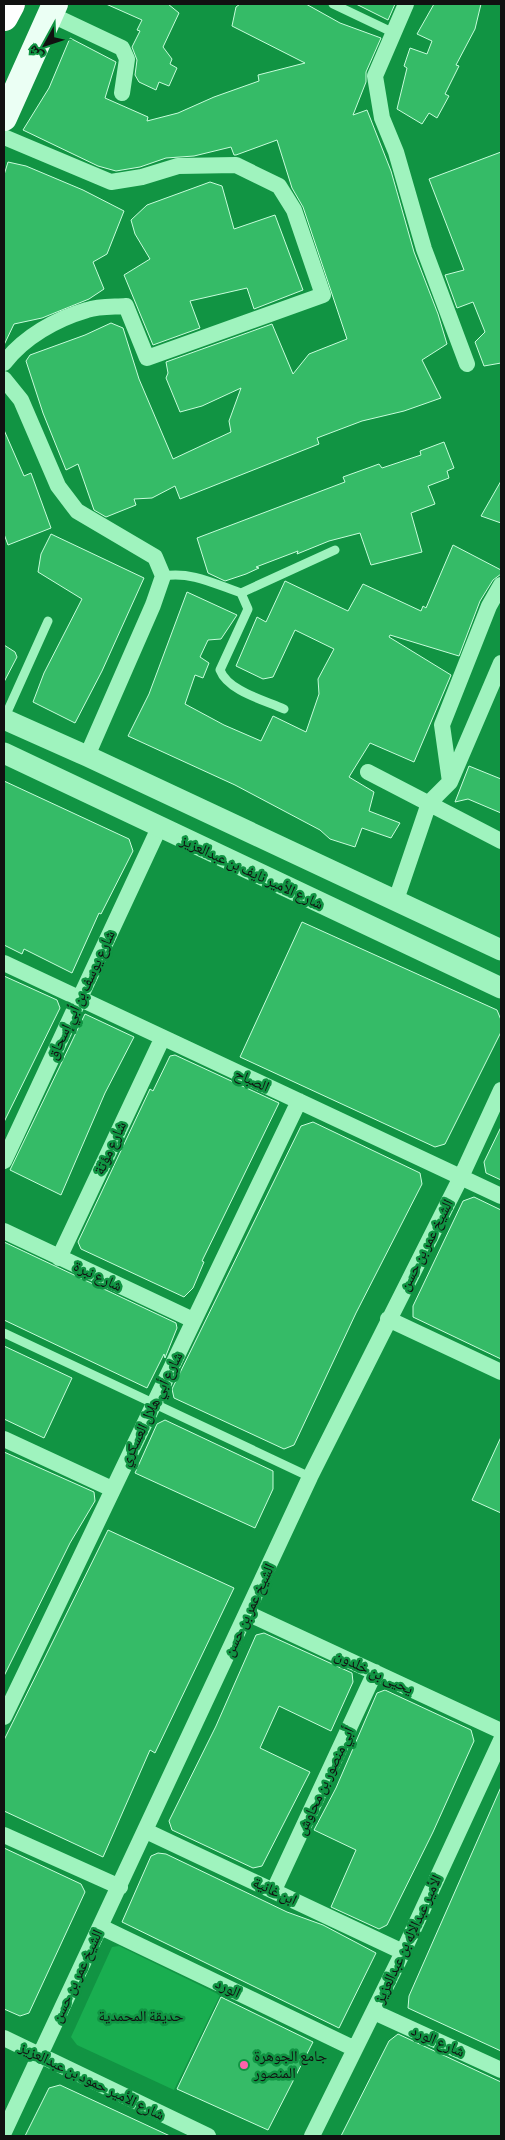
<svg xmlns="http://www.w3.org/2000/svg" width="505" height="2140" font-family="'Alegreya Sans','Noto Naskh Arabic',sans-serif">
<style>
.green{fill:#19ae50}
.building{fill:#35bb67;stroke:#c7fddb}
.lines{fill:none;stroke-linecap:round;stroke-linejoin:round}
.service{stroke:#9ff3be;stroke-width:9}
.minor{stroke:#9ff3be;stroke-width:16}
.tertiary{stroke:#9ff3be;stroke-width:21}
.primary{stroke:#ebfff4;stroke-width:26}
.motorway{stroke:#fff;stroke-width:28}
.poi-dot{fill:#ff61ab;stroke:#119443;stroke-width:2}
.labels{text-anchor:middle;stroke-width:5;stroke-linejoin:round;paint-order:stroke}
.street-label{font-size:15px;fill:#111;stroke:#119443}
.park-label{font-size:15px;fill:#111;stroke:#119443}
.poi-label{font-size:15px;fill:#111;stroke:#119443;text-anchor:start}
</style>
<rect width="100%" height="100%" fill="#119443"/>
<path class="green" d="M119,1946l101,49 -46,95 -97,-45 -6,-8 41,-90z"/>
<path class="building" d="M106,4h62l11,9 -16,34 9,12 -2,5 7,4 -8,18 -10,-4 -3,8 -17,-8 -4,-7 2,-15 -5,-13 8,-16 -3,-1 5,-10z
M240,4h66l34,19 41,15 -15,34v10l-13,33 14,-5 24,61 23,81 24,62 9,30 -25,16 19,38 -37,13 -42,10 -45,17 2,6 -139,55 -5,-13 -23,12 -18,1 2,6 -30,12 -12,-7 -16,-46 -12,6 -23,-57 -17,-52 4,-6 55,-20 26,-12 12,5 16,51 34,80 58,-27 -2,-11 12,-33 -39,18 -22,6 -14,-34 2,-5 -2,-11 106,-38 21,50 16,-20 38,-15 -44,-132 -11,-19 -15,-48 -41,15h-2l-3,-8 -37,9 -28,2 -26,9 -24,4 -18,-5 -75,-36 26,-42 21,-50 46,24 -11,36 43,19 -1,4 31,-8 36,-16 45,-16 -1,-6 47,-12 -73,-37 4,-19z
M356,4h39l-7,16z
M434,4h47l-6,25 -19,36 3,1 -14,28 4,2 -12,22 -8,-5 -7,11 -25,-15 10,-41 -3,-2 6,-18 17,6 5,-13 -15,-7z
M501,152v211l-17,3 -9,-24 10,-10 -12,-30 -16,6 -12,-33 19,-5 -35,-91z
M8,162l18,4 57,24 41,21 -17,43 -14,8 11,27 -15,10 -47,19 -28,6 -10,21v-170z
M210,182l12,4 12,43 41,-14 28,75 -49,19 -7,-21 -57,13 10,27 -47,17 -29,-70 26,-16 -15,-25 -4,-14 16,-15z
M4,430l20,46 7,-3 20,55 -43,17 -4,-11z
M444,442l10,26 -7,3 2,7 -21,8 7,18 -24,9 11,39 -51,13 -11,-32 -31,8 -32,13 1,-3 -42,16 3,1 -13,6 -21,7 -17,-8 -11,-35 148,-56 -2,-5 36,-13 3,4 39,-13 -1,-4z
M501,481v42l-20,-7z
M51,534l93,44 -42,93 -27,52 -42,-21 11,-29 38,-74 -44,-27 3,-18z
M453,545l48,25v4l-8,6 -13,21 -21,55 -69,-21 -1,2 62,38 -37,87 -44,-19 -21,34 25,15 -5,19 31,12 -9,15 -29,-10 -7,19 -25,-8 -10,-9 -85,-45 -107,-49 21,-42 38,-102 50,23 -16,24 -13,1 -8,17 9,6 -6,15 -8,-3 -10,29 39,21 37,16 12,-25 33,16 13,-38 -1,-15 16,-30 -39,-19 -22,47 -10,2 -27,-13 21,-49 9,5 19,-41 63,30 15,-27 58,27 2,-5 3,2z
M4,645l11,7 2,5 -13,25z
M469,766l32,13v34l-33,-14 -13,3z
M4,781l125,58 4,12 -32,63 -2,-1 -27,60 -48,-24 -2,5 -18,-9z
M302,922l195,88 4,10v12l-56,112 -10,3 -195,-90z
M4,976l53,24 3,8 -56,114z
M85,1014l49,23 -29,56 -44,102 -51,-25z
M175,1055l104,48 -77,158 2,1 -11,26 -9,9 -103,-48 -3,-7 72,-153 3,2 17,-35z
M313,1122l107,51 2,11 -66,129 -62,132 -10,4 -110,-51 -2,-9 129,-263z
M501,1127v53l-15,-7 -2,-11z
M474,1197l27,13v149l-88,-42v-11l50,-105z
M4,1242l172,81 1,5 -12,30 -1,-4 -17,34 -143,-68z
M4,1346l68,32 -28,60 -40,-19z
M165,1420l108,51v18l-18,39 -120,-55 22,-49z
M501,1437v76l-29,-13z
M4,1452l90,40 1,9 -25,42 -66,133z
M108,1530l126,58 -79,165 -5,-3 -47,107 -99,-46v-71z
M264,1633l88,40 1,9 -22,49 -52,-25 -19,42 50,24 -48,94 -9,2 -81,-38 -3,-9 47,-95 40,-91z
M385,1690l86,40 3,11 -41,91 -46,93 -8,4 -48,-22 25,-57 -42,-20 22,-42 41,-95z
M501,1787v264l-93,-43 1,-12z
M4,1848l77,36 4,8 -56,121 -9,3 -16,-7z
M158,1853l8,1 121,58 36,13 53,28 -37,75 -217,-106 29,-66z
M221,1997l92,45 -45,88 -91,-41z
M398,2034l103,48v54h-160l48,-95z
M60,2085l110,51h-145l24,-48z"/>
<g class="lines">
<path class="service" d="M333,4l61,29
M163,576c28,-5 52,8 78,17l7,16 -28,61c8,21 44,30 64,39
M241,593l94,-43
M4,719l44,-98
M4,1333l306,144"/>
<path class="minor" d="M406,4l-31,72 7,42 14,34 28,97 43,115
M50,14l72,34 5,11 -5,34
M4,137l107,45 31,-5 36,-11 58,-1 43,21 15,24 29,85 -176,63 -21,-52c-12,1 -27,0 -39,4 -31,9 -63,27 -83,53
M4,379l17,21 37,86 19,25 78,46 8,19 -10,29 -66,151
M368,772l133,69
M450,782l-8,-57 47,-119 12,-21
M396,900l33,-97 21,-21 51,-119
M4,963l497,233
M4,1161l155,-333
M4,1231l189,89
M59,1258l103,-219
M388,1319l113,53
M4,1439l108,50
M247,1613l254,118
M4,1717l295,-616
M146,1831l257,121
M4,1835l116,52
M274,1890l101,-218
M101,1927l254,122
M374,2012l127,58
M4,2038l204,98
M4,2132l306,-655 151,-300 40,-87
M312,2136l91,-184 98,-212"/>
<path class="tertiary" d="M4,719l83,37 414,194
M4,753l497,235"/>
<path class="primary" d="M4,118l51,-114"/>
<path class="motorway" d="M4,17l7,-13"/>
</g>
<circle class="poi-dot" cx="244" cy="2065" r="5"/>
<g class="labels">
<g class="street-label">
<text transform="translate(252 872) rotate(25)" y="5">شارع الأمير نايف بن عبدالعزيز</text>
<text transform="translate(81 995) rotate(-65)" y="5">شارع يوسف بن أبي إسحاق</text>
<text transform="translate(252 1080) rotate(24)" y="5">الصباح</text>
<text transform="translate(110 1148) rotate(-65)" y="5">شارع مؤتة</text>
<text transform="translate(426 1245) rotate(-63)" y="5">الشيخ عمر بن حسن</text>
<text transform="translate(98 1276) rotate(25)" y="5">شارع نبرة</text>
<text transform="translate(151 1409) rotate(-64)" y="5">شارع أبي هلال العسكري</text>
<text transform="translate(249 1610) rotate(-65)" y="5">الشيخ عمر بن حسن</text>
<text transform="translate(374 1672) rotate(25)" y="5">يحيى بن خلدون</text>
<text transform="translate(325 1781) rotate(-65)" y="5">أبي منصور بن محاوش</text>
<text transform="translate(275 1891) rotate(25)" y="5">ابن غانية</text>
<text transform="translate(408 1939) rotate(-65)" y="5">الأمير عبدالإله بن عبدالعزيز</text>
<text transform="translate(77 1976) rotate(-65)" y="5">الشيخ عمر بن حسن</text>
<text transform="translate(228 1988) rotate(26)" y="5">الورد</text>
<text transform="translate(438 2041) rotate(24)" y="5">شارع الورد</text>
<text transform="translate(92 2081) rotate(26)" y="5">شارع الأمير حمود بن عبدالعزيز</text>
</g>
<g class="park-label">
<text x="141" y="2021">حديقة المحمدية</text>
</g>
<g class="poi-label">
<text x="254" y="2061">جامع الجوهرة<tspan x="254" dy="17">المنصور</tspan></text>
</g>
</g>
<rect width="505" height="2140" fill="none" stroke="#111111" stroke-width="10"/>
<g transform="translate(45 45) rotate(230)" stroke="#119443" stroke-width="4" paint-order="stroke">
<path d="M0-4L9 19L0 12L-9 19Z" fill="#111111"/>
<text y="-8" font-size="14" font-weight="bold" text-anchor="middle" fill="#111111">ش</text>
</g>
</svg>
